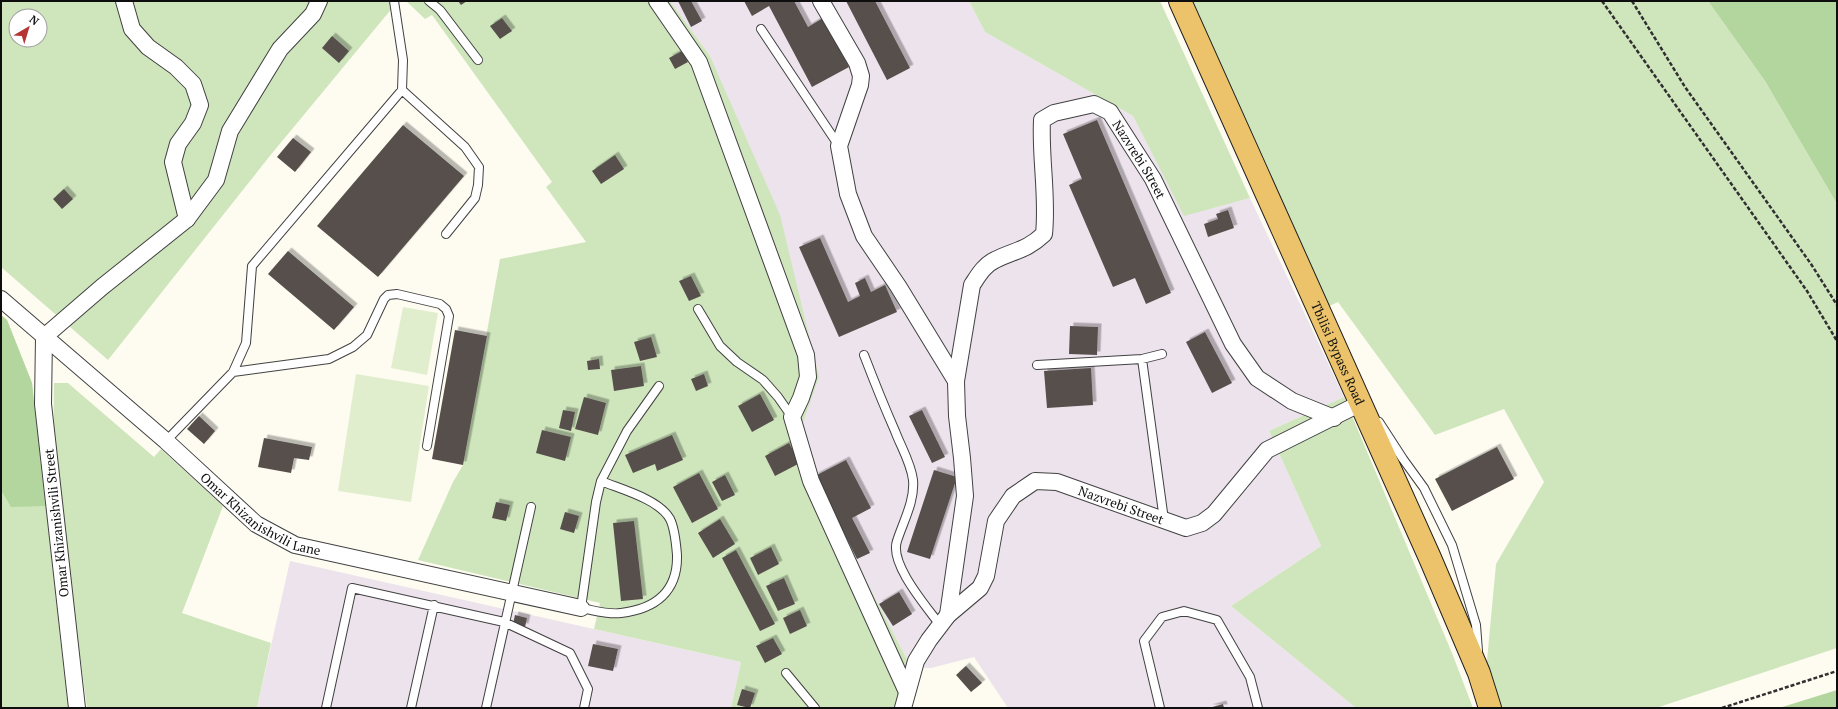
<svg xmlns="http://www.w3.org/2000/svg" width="1838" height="709" font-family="'PT Serif',serif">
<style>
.industrial{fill:#ece3ec}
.green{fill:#cfe6bd;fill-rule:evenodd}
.forest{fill:#b2d69d}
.pitch{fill:#e0eece}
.building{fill:#56504b;filter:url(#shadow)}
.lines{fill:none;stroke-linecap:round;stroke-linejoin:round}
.service-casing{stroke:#414141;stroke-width:10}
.minor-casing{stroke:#414141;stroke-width:18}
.trunk-casing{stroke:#1f1f1f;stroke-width:24}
.path{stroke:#303030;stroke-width:2.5;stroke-dasharray:4 2;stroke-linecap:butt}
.service{stroke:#fff;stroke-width:8}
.minor{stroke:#fff;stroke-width:16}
.trunk{stroke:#ecc36a;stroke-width:22}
.labels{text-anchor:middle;stroke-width:4;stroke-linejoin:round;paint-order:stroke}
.street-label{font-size:13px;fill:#0e0e0e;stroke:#fff}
</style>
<defs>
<filter id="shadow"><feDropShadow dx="3.5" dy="-3.5" stdDeviation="0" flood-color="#0004"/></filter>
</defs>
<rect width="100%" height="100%" fill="#fefcf1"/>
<path class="industrial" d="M670,1h299l16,31 148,84 51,99 66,-17 94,199 -75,34 52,115 -90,60 125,102h-348l-34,-51 -43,11 -20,-1 -101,-194 -100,-417z
M290,561l451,101 -10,46h-474z"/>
<path class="green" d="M1,1h397l-129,156 -161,203 -107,-93zM16,16h24v24h-24z
M406,1h264l40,55 70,159 39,162 -19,54 10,42 101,194 -13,41h-167l10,-46 -147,-33 6,-26 -182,-43 35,-78 10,-17 37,-206 86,-17 -40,-55 6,-5 -120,-167 -7,4z
M969,1h191l90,197 -66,18 -51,-100 -148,-84z
M1193,1h515l57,80 72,123v444l-181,60h-155l-15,-37 10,-107 48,-82 -40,-73 -69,26 -97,-133 -11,5z
M1,315l6,5 25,63 36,325h-67z
M54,383h14l86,74 7,-8 62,57 -41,107 89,30 -14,65h-170l-34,-251z
M1344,397l108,256 21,55h-117l-125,-102 90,-60 -52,-115z"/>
<path class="forest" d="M1708,1h129v203l-72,-123z
M1,315l6,5 25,63 13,123 -34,1 -10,-17z
M1837,690v18h-58z"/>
<path class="pitch" d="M403,307l35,6 -11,62 -36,-7z
M356,374l73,12 -18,116 -73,-11z"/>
<path class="building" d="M458,1h9l-6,4z
M678,1h13l11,20 -11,6z
M744,1h50l14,26 15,-9 26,49 -37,20 -43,-81 -17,10z
M846,1h29l35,67 -23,12z
M502,18l10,13 -12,8 -10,-13z
M332,36l17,15 -10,12 -17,-15z
M682,51l6,11 -13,7 -6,-11z
M1097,120l74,173 -25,11 -11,-26 -22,9 -44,-102 13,-6 -19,-45z
M403,125l61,51 -86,101 -61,-51z
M293,138l18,14 -16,20 -18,-15z
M615,155l9,14 -23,15 -9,-13z
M64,189l9,10 -11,10 -9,-10z
M1228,210l6,18 -26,9 -4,-13 14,-5 -2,-5z
M820,238l28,64 12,-6 -5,-13 10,-5 6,14 14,-7 12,27 -58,25 -40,-90z
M288,251l66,56 -20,23 -66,-56z
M691,276l10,20 -12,5 -10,-20z
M1070,326l28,1 -1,28 -28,-1z
M455,330l32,6 -24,129 -31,-6z
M1205,332l27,51 -20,10 -26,-51z
M651,337l6,20 -17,4 -6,-19z
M599,359l1,10 -12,1 -1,-9z
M641,366l3,20 -30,5 -3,-21z
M1091,368l2,37 -46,3 -3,-37z
M704,374l4,12 -12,5 -5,-12z
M760,394l14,26 -22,12 -14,-26z
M584,397l22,6 -8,32 -23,-6z
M563,410l12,2 -4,19 -12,-3z
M922,410l23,47 -13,6 -23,-47z
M199,416l16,15 -11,13 -17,-15z
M542,430l29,7 -6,24 -29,-8z
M672,435l11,25 -26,11 -2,-7 -22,9 -8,-18z
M264,438l48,9 -3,13 -15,-2 -3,15 -33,-6z
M789,443l11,20 -25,13 -10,-20z
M1497,447l17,32 -62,32 -17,-32z
M846,460l25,48 -19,10 18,35 -13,6 -42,-83z
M934,470l23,7 -27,82 -23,-7z
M699,473l19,36 -26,14 -19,-36z
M725,475l10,20 -13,6 -10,-19z
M496,502l14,3 -4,16 -14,-3z
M565,512l14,4 -5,17 -14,-4z
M720,519l15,25 -22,14 -15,-25z
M634,521l9,78 -22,2 -8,-78z
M771,547l8,17 -21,11 -8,-17z
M736,550l39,74 -15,7 -38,-73z
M784,578l11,26 -17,7 -12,-25z
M899,592l13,22 -19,12 -14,-22z
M800,610l7,16 -17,8 -7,-16z
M515,615l12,3 -2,9 -12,-3z
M773,638l9,16 -17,9 -9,-17z
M593,644l25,5 -5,22 -25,-5z
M966,666l16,17 -11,9 -15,-17z
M742,689l13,4 -5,15 -13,-3z
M1223,704l1,4h-15z"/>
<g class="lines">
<g class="service-casing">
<path id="service" d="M394,1l9,59 -1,30 63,57 14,20 -1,18 -3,13 -29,36
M429,1l11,9 38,50
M761,29l78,117
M698,309l22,37 17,16 26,18 15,17 14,20
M864,355c10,26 20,51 31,76 6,16 16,32 18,49 2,21 -10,42 -16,61 -8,23 30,66 43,84
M1142,359l22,161
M1037,365l105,-6 20,-5
M233,372l96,-13 24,-12 14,-12 17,-36 4,-4 9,-1 43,10 6,5 3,7 -22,130
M1379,422l24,37 21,29 28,57 24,80 2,26
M166,441l67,-69 13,-29 6,-77 150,-176
M601,481c19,8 58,18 69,38 5,10 6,24 7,36 1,37 -22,54 -56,58 -13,2 -28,-3 -40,-5l15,-106 5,-21 26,-50 32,-45
M786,673l29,35
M326,708l26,-120 152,34 66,31 18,36 -4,19
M411,708l23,-103
M486,708l45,-201
M1160,708l-16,-67 18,-24 22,-6 33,9 33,57 8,31"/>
</g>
<g class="minor-casing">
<g id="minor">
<path d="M124,1l8,28 16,18 28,20 17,17 7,21 -7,18 -15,21 -5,18 14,57"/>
<path d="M657,1l42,61 107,293 2,22 -7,21 -9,19 19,64 96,211"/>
<path d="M821,1l36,62 4,13 -1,9 -21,61 9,48 16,42 34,50 58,95"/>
<path id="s1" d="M1,299l165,142 90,83 39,21 286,63"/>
<path id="s2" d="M948,615l17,-119 -3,-38 -5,-42 -1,-35 16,-96c6,-9 12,-20 23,-25 20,-10 31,-9 49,-26 4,-38 -4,-76 -2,-114l12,-7 40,-9 16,8 43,67 80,165 24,34 35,23 42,17"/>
<path d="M77,708l-34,-304 1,-67 58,-50 85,-68 29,-39 14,-49 50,-82 33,-35 6,-13"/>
<path id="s3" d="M903,708l13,-47 13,-21 19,-25 32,-27 6,-12 10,-55 17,-25 22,-15 22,1 129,46 16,-5 12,-9 53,-64 94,-47"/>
</g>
</g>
<g class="trunk-casing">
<g id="trunk">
<path id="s4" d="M1180,1l250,557 49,115 11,35"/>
</g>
</g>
<path class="path" d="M1602,1l205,290 30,50
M1632,1l53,86 126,177 26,41
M1722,708l115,-37"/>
<use href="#service" class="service"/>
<use href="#minor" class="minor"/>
<use href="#trunk" class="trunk"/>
</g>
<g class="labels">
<g class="street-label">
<text dy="5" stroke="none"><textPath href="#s2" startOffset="666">Nazvrebi Street</textPath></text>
<text dy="5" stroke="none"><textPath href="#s4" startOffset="386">Tbilisi Bypass Road</textPath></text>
<text dy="5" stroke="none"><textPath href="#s3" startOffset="363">Nazvrebi Street</textPath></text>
<text dy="5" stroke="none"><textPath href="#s1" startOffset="339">Omar Khizanishvili Lane</textPath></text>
<text transform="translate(56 523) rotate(-96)" y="5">Omar Khizanishvili Street</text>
</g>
</g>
<rect width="1838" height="709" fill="none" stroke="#0e0e0e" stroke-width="4"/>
<g transform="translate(28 28) rotate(38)"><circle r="19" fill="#ffffff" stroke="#9f9f9f"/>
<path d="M0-3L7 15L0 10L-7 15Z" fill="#b43531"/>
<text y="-6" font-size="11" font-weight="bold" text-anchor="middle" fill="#0e0e0e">N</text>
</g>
</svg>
